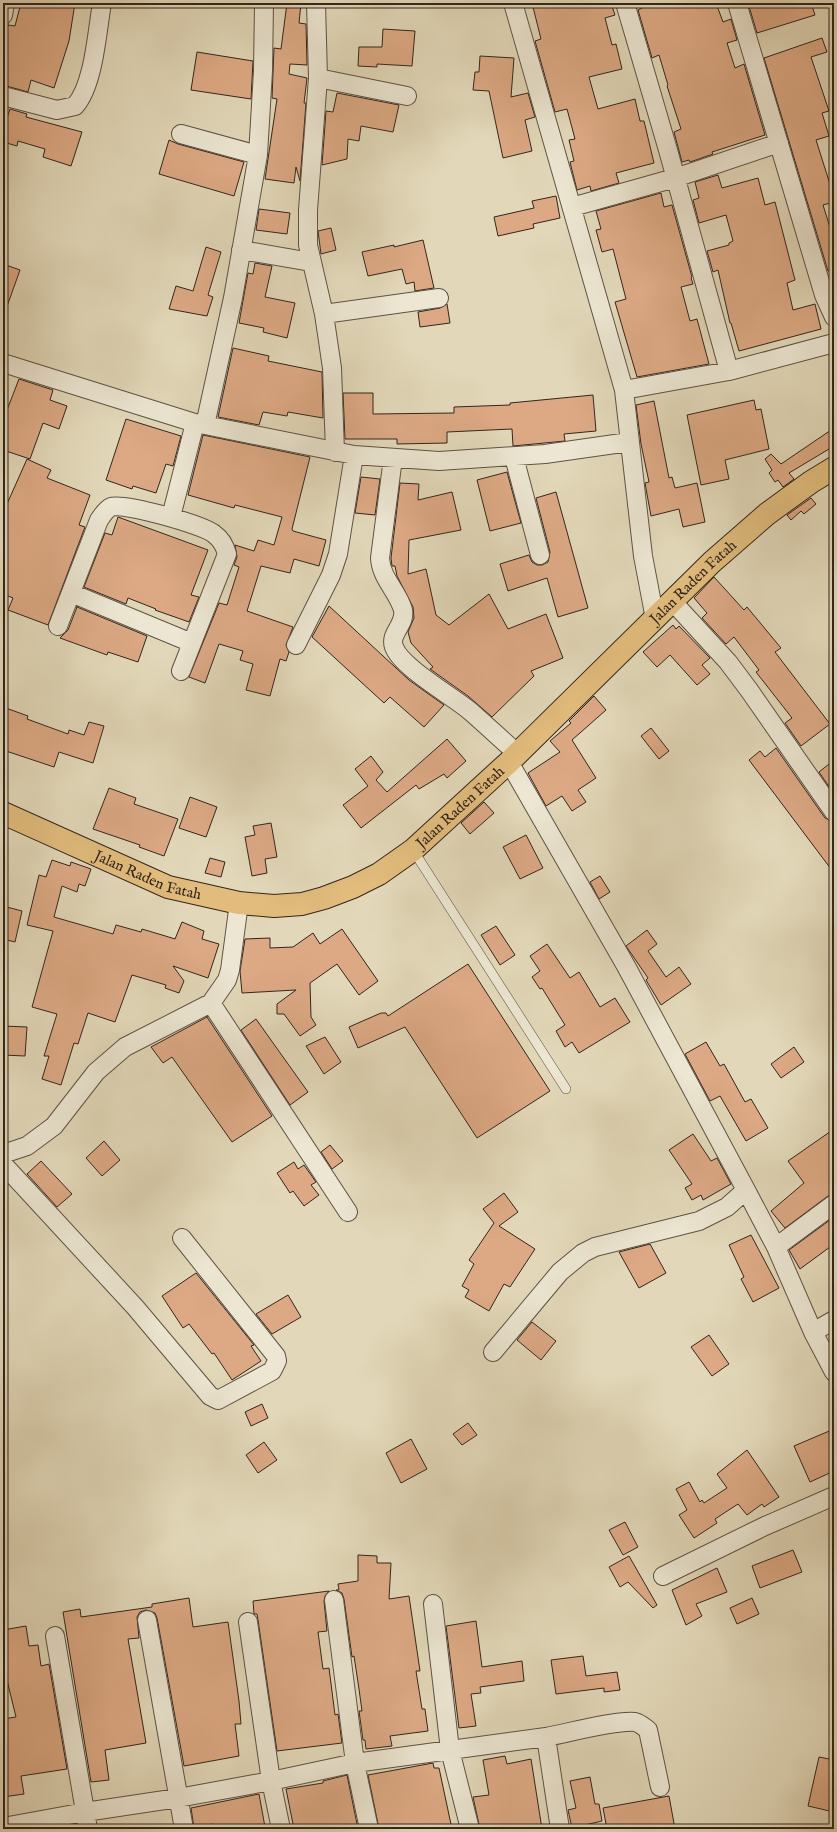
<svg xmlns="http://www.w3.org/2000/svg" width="837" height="1832" font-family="'IM FELL English',serif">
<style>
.building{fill:#dca984;stroke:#33251d}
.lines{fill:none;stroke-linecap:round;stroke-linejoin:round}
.service-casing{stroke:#5f5244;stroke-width:10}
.minor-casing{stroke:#5f5244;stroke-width:20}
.trunk-casing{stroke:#33251d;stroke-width:24}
.service{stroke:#ece6d2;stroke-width:9}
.minor{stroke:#ece6d2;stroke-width:18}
.trunk{stroke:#e1bc7c;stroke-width:22}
.labels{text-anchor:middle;stroke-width:4;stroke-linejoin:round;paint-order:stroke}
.street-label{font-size:15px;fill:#33251d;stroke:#ece6d2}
</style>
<rect width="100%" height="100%" fill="#e2d8b9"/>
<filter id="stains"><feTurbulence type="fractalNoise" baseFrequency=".005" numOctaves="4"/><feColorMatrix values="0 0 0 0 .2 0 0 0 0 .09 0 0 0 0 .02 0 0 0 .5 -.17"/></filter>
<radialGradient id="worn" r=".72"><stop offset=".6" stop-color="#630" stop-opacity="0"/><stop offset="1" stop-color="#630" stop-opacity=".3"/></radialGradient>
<path class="building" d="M21,3h54l-6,38 -15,47 -23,-8 -3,12 -25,-7v-39l5,-21 7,1z
M287,3h14l-2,20 7,1 1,41 -17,-1 -1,10 18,4 -3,25h2l-6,78 -4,-14 -2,16 -29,-4 12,-80 -5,-1 2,-50 7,1z
M532,3h79l4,12 -10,3 7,27 4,-1 6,25 -33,8 9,32 37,-10 5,22h4l10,42 -38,10 3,10 -28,8 -1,-5 -13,4 -7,-28 4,-1 -5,-21 6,-1 -8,-30 -12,3 -20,-71 6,-2z
M640,3h76l7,19 8,-3 6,21 -10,3 8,25 9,-4 21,71 -53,17 1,2 -23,8 -1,-2 -7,2 -8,-30 7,-3 -14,-43 1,-1 -9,-30 -7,3 -14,-48 4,-2z
M748,3h63l4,12 -58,18z
M383,29l32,2 -3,35 -35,-2v3l-19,-1 1,-19h23z
M822,38l5,14 -16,5 18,54 -7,2 7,23 -13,4 18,57v5l-11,3 11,35v7l-4,2 4,12v8l-6,2 -64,-213z
M197,52l56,9 -2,38 -60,-9z
M480,56l34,2 -3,39 17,-4 7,24 -10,3 7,31 -29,7 -14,-67 -16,-1 2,-18h4z
M337,93l62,12 -6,27 -32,-6 -2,15 -11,-2 -1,20 -25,6 4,-54 7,1z
M10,109l17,5 -1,3 56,15 -11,34 -28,-9 2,-8 -27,-8 -1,5 -14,-4v-12z
M169,140l9,4 66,18 -10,34 -75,-22z
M718,175l4,13 36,-10 7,27 10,-3 20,78 -8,3 6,27 22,-6 6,25 -82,22 -8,-28h-1l-12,-53 -5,2 -6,-21 22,-6v-2l4,-2 -7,-26 -27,8 -6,-23 6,-2 -4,-16z
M661,193l3,14 8,-2 20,72 -1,1 2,6 -12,3 9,34 7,-2 12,45 -72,13 -22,-75 11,-3 -13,-50 -11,3 -6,-22 5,-1 -5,-18z
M556,196l4,22 -27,6 1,4 -36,8 -4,-19 40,-9 -2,-7z
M259,209l31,4 -3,21 -31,-4z
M331,228l5,22 -15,4 -3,-23z
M423,240l11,48 -19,3 -1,-9 -8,2 -4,-15 -34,7 -6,-24 32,-7v2z
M206,247l15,5 -13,43 5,2 -6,19 -38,-7 7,-23 17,5z
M255,263l17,3 -7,31 30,6 -8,35 -24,-6 1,-4 -25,-5 9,-50 5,1z
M3,264l17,6 -15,42h-2z
M447,304l3,19 -30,4 -2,-15 22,-4z
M233,348l36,8 -1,5 54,11 1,46 -35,-6 -1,4 -24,-4 -4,13 -41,-8z
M19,379l34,11 -3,10 17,6 -8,23 -16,-6 -13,36 -27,-9v-41l4,1z
M343,393h30v21l81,-1v-6l56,-2v-2l83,-8 3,36 -32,3 1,7 -52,5 -1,-17 -65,3v11l-50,1v-5h-52z
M754,400l2,10 5,-1 8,40 -44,11 4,19 -28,6 -14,-70z
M654,401l15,77 3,-1 3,11 22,-5 8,39 -22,5 -4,-18 -28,7 -6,-33 4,-1 -8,-38 -5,-39z
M126,419l55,17 -8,30 -7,-2 -10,29 -23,-7 -1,3 -26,-9z
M834,428v18l-45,27 5,6 -11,8 -5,-7 -3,2 -6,-9 3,-3 -7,-11 6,-5 10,10z
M203,435l107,22 -18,72 1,2 33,9 -7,26 -25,-7 -4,14 -29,-7 -14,45 46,16 -7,18 3,7 -3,9 -6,-2 -10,37 -24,-6 7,-26 -13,-4 3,-9 -24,-7 -14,39 -16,-6 30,-74 8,2 12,-38 -5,-2 3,-8 -2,-12 19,6 4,-11 16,5 8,-28 -47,-12 -1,3 -46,-13z
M27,459l24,11 -4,8 43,17 -11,30 6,2 -37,98 -40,-15 5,-12 -10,-4v-81z
M507,472l14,51 -31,8 -13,-51z
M361,477l19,2 -5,36 -20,-2z
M400,483l19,1 -1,16 34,-8 9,38 -52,10 -1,34 18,-5 10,46 13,10 40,-31 19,35 38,-15 17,44 -32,13 3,5 -42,41 -24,-21 -38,-27 3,-2 -22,-24 -3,-11 6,-14 -1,-11 -16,-31 -2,-10h-3l-1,-8z
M556,492l32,116 -30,9 -11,-39 -39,13 -8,-27 29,-9 3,7 5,3h5l6,-3 2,-10 -14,-54z
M811,498l5,6 -12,10 -3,-3 -10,9 -4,-5z
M118,517l90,33 -17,45 8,2 -10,25 -34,-12 1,-1 -28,-11 -2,6 -42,-17 21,-54 7,2z
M714,577l30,33 3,-3 34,41 -6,4 55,72 -29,22 -16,-23 7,-5 -36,-46 3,-2 -25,-33 -8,7 -24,-26 5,-5 -13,-15z
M329,606l80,74 35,25 -20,22 -34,-30 -6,6 -72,-66z
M77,607l70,29 -9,26 -30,-10 -1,3 -47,-17 8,-8z
M673,625l3,4 3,-3 31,32 -8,7 8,9 -13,11 -27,-30 -13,12 -14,-15z
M594,696l12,14 -34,30 24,38 -18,12 8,12 -14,9 -10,-15 -16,10 -18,-33 32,-21 -10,-11 21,-18 -2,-2z
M3,707l25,9 -1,3 41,15 1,-4 15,5 5,-13 15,4 -11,37 -34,-11 -5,15 -51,-17z
M651,728l18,23 -10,8 -18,-23z
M447,739l19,22 -19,17 -3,-4 -25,15 -3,-4 -55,43 -18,-23 25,-19 -13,-17 16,-13 12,16 -7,8 11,12z
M776,748l49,70 9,4v51l-85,-113 11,-9 5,6z
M834,760v34l-15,-22z
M109,788l27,10 -2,6 44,15 -14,37 -25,-9 1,-2 -47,-16z
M190,797l27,10 -11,30 -27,-9z
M484,802l10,11 -24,21 -9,-11z
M271,823l6,34 -12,2 2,14 -15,3 -7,-39 10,-2 -2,-9z
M526,835l17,33 -23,11 -17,-32z
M210,858l15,4 -4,15 -16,-4z
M52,860l18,6 1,-4 20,7 -6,17 -6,-2 -2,8 -15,-6 -8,31 59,17 3,-9 25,7 1,-3 30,9 3,1 7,-17 22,9 -2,8 17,5 -11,34 -35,-12 11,15 -5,12 -14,-5 1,-3 -34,-10 -17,47 -27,-9 -10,31 -4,-1 -13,42 -19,-6 7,-23h-5l13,-42 -25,-7 21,-76 -26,-6 12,-50 7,2z
M600,876l10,16 -11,7 -9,-17z
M3,906l19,5 -7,31 -12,-3z
M496,926l19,29 -15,10 -19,-30z
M342,929l36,52 -19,14 -22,-31 -27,19 1,34 5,8 -16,11 -16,-22h-7v-10l19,-14 -54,3 -2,-22 5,-32 25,-1v10l23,-1 20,-14 7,11z
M647,930l10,14 -9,7 18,26 13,-10 12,17 -30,21 -15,-25 2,-2 -22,-32z
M547,944l23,34 9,-6 21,35 15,-9 15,24 -51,31 -7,-11 -7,5 -9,-16 9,-6 -23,-37 -2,1 -8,-12 8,-6 -10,-15z
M468,964l82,127 -73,47 -72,-111 -47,21 -9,-21 32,-14h5l2,3z
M207,1017l65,99 -40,26 -60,-85 -9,6 -12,-16z
M256,1019l52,73 -18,13 -49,-75z
M3,1026l24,1 -2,29 -22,-1z
M325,1037l16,25 -17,12 -18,-28z
M706,1042l14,24 4,-2 21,38 6,-3 17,29 -22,13 -26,-45 -10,5 -25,-47z
M794,1047l10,15 -23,16 -10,-14z
M834,1129v65l-6,2 -43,32 -14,-17 33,-28 -16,-22z
M693,1134l18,27 6,-3 14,26 -28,16 -2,-5 -9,5 -7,-12 7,-4 -23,-34z
M104,1141l16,19 -18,16 -16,-18z
M330,1145l13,16 -11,8 -11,-17z
M41,1161l31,33 -15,13 -30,-33z
M294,1162l4,7 6,-4 12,17 -5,3 8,10 -15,11 -11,-15 -3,2 -13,-20z
M504,1193l14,19 -19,14 36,23 -25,38 -6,-3 -15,27 -24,-14 4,-7 -7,-4 12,-22 -5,-4 25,-37 -11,-14z
M834,1217v27l-34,25 -11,-19z
M751,1235l28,53 -26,14 -12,-23 3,-2 -15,-32z
M650,1244l16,29 -27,15 -20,-36z
M196,1273l58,72 -3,1 10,15 -29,19 -18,-27 -2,1 -23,-30 -6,4 -21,-32z
M288,1295l13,22 -29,17 -16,-20z
M532,1322l24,19 -15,19 -24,-20z
M709,1335l20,29 -17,12 -21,-29z
M262,1404l6,14 -17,8 -6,-14z
M468,1423l9,12 -15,10 -9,-11z
M834,1429v42l-24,11 -16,-36z
M411,1439l16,30 -26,14 -15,-30z
M264,1442l13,18 -19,13 -12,-18z
M747,1450l32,47 -15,10 -2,-3 -15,11 -9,-11 -23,15 2,4 -23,15 -15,-23 8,-5 -11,-21 13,-7 11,20 2,-2 2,3 23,-15 -10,-14z
M625,1522l13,25 -15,8 -14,-25z
M793,1550l9,22 -42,16 -8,-22z
M358,1555l19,1v7h14l-2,36 20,-3 11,75h-4l6,38h3l3,22 -38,5 2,10 -26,3 -1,-9h-2l-4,-29h3l-3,-22 -5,-33 -2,1 -8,-58 -2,-6 -6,-3h3l-1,-6 20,-3z
M629,1556l28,49 -4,3 -25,-26 -8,5 -11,-20z
M717,1568l10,24 -31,12 6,12 -16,9 -14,-35z
M329,1591l-4,5 -1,5 3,30 -9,1 5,37 6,-1 6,47 3,-1 4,29 -65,8 -19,-131 -1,-6h-3l-1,-13z
M189,1598l4,29 35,-5 11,79 2,23h-6l4,32 -55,10 -27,-148 -2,-5 -9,-3 -6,2 -3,5 2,21 -11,1 18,104 -41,7 4,30 -18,2 -28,-170 17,-3 1,8 71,-10v-3z
M752,1598l7,16 -22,10 -7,-16z
M476,1621l6,46 40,-6 2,20 -44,6 1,6 -10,1 5,32 -17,2 -13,-102z
M26,1626l3,20 9,-1 3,21 8,-2 18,105 -46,7 3,18 -21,3v-78l13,-2 -10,-41 -3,-24v-22z
M583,1656l3,20 31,-4 3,18 -16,2v-4l-48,6 -5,-34z
M505,1756l2,8 24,-5 11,70h-62l-7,-32 16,-2 -6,-35z
M819,1757l15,3v52l-26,-6z
M433,1763l1,5h5l13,61h-73l-11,-54z
M347,1775l11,54h-64l-8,-40 37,-6v-2z
M590,1777l5,27h4l3,17 -30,7 -4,-18 8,-2 -6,-27z
M259,1794l6,33 -9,2h-15v-3l-27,3 -1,-5 -19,4 -3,-20z
M669,1796l6,33h-68l-4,-21z"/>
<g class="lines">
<g class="service-casing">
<path id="service" d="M413,850l153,239"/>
</g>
<g class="minor-casing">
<path id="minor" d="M316,3l2,75 -10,132v35l16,69 8,54 3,84
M513,3l111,387 19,166 12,63
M625,3l43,147 61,221
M737,3l87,292 10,22
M3,15l2,-12
M318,78l89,18
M3,96l54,14 18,-4c19,-21 22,-75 27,-103
M181,134l77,21
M572,207l103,-29 104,-35
M241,250l70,12
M324,314l115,-16
M3,363l192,60 159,32 85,6 106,-7 84,-12
M624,390l105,-19 105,-28
M205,425l28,-127 25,-143 5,-84 1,-68
M514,457l26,98
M393,458l-13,100c1,21 18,33 23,52 3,15 -14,23 -9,37 7,20 58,49 76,64 16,14 32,29 48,43
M171,517l24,-94
M71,593l121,50
M673,602l55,60 21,28 85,122
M58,626l41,-106c3,-4 7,-11 12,-13 11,-5 93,18 103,27 7,5 11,12 13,20l-46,117
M296,645l35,-70 7,-21 16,-99
M509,762l117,204 120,224 30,57 37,85 21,40
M211,1003l137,209
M3,1154l24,-8 27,-20 42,-54 29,-25 86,-44 16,-23 3,-10 9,-67
M3,1164l132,143 75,89 8,4 54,-29 5,-10 -1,-5 -94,-118
M776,1247l58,-43
M813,1332l21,-12
M493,1352l67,-80 23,-19 12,-6 104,-26 28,-14 19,-17
M663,1576l102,-50 69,-30
M334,1600l21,163 14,66
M433,1604l17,146 20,79
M147,1620l37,209
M248,1622l23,159 10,48
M55,1636l33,193
M546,1737c22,-4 69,-17 89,-15 5,1 9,5 13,8l12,57
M3,1827l82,-15 93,-14 93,-17 84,-18 191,-26 14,92"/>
</g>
<g class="trunk-casing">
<g id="trunk">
<path id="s1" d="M3,813l165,74 71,16 35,3 28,-2 22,-6 29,-11 26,-13 34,-24 96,-88 203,-200 55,-48 44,-32 23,-14"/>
</g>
</g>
<use href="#service" class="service"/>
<use href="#minor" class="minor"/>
<use href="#trunk" class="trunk"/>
</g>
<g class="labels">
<g class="street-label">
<text dy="5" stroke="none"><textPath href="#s1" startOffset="829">Jalan Raden Fatah</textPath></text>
<text dy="5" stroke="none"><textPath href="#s1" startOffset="505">Jalan Raden Fatah</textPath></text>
<text dy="5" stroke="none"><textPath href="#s1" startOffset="158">Jalan Raden Fatah</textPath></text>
</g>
</g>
<rect width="837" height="1832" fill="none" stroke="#e2d8b9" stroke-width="16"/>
<rect x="4" y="4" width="829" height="1824" fill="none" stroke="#33251d" stroke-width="2"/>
<rect x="8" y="8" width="821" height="1816" fill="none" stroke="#33251d"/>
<rect width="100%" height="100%" filter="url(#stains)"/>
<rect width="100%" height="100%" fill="url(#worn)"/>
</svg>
